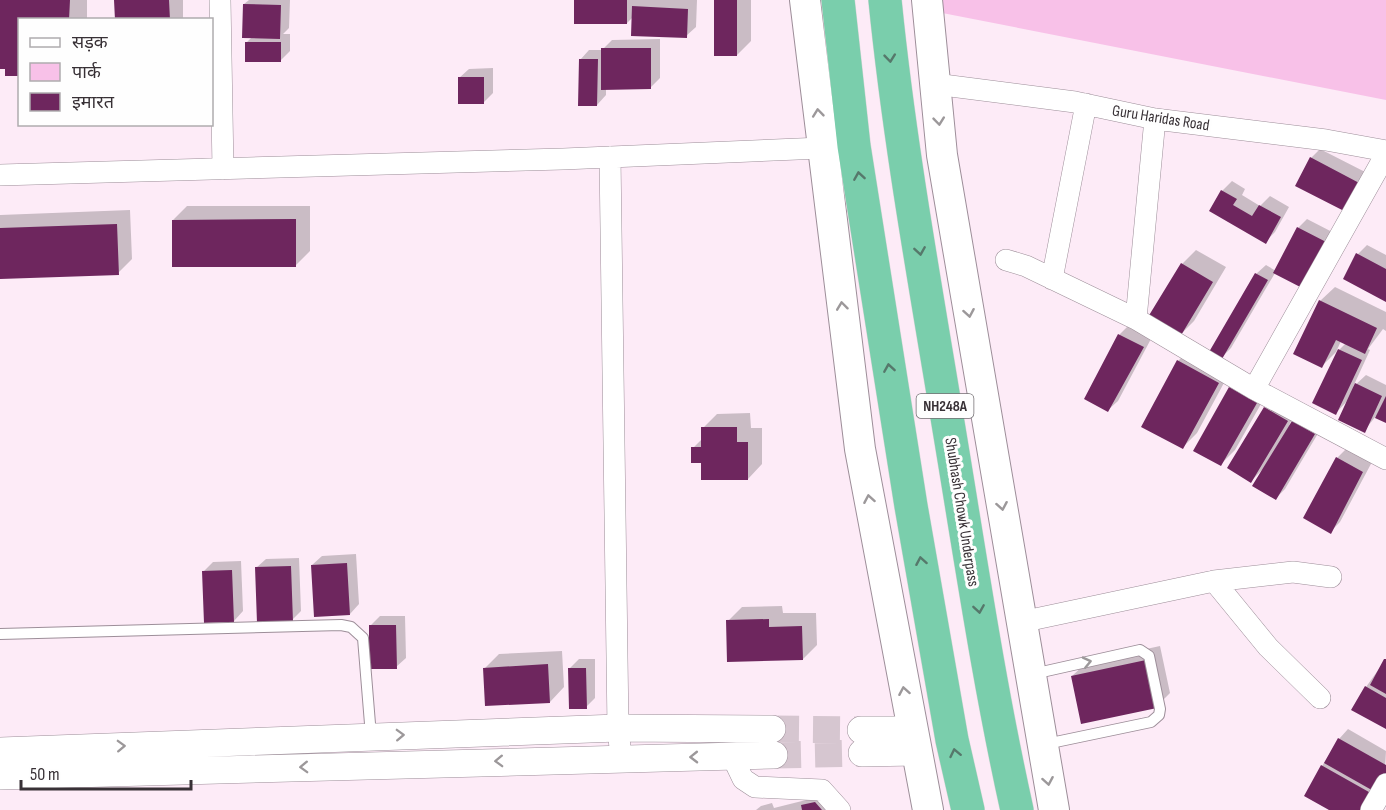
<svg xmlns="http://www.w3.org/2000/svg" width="1386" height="810" font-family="'Sofia Sans Condensed','Noto Sans Devanagari',sans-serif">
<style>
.green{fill:#f8c1e8}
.shadow{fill:#0003}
.building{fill:#6e265e}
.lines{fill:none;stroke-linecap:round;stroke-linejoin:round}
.tertiary-tunnel{stroke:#d6c6d0;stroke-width:27;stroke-dasharray:27 14;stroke-linecap:butt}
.service-casing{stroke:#9d8e99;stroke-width:12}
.minor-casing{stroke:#9d8e99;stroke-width:22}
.tertiary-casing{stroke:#9d8e99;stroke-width:28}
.secondary-casing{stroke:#9d8e99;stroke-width:32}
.trunk-casing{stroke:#d7d6d7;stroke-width:34}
.service{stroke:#fff;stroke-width:10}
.minor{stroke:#fff;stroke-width:21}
.tertiary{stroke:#fff;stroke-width:27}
.secondary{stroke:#fff;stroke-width:30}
.trunk{stroke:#7aceac;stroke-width:33}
.oneway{stroke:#56786b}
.oneway2{stroke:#9c989a}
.labels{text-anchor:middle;stroke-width:6;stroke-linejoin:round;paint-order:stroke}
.shield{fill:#fefefe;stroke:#736e72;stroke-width:1.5}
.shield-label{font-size:15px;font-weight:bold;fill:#383136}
.street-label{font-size:16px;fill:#383136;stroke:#fefefe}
</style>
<rect width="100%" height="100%" fill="#fdebf7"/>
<path class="green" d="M932,0h454v100l-454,-89z"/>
<path class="shadow" d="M0,0h87v20h-67l-14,48h-6z
M116,0h67v18l-67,2z
M249,0h41l-1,28 -6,6h7v17l-10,10 -34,-18 7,-7 -9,-32z
M575,0h122l-1,27 -10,9 -52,-20 -7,7z
M715,0h36v41l-14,14z
M660,39v39l-9,9 -45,1v7l-9,10 -17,-45 9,-10h13l10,-10z
M493,68v25l-9,9 -25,-24 10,-9z
M1320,149l51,26 -14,27 -46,-44z
M1232,181l13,8 -3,6 18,11 10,-10 19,11 -14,25 -10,10 -54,-32 11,-19z
M187,206h123v45l-14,14 -123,-45z
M130,210l2,49 -14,14 -118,5v-63z
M1307,219l33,17 -65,37 -44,75 -9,9 34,-83 10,-9 10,6 22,-43z
M1367,245l19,10v45l-28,-46z
M1196,250l30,17 -32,54 -14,14 -30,-18 32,-53z
M1335,287l51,25v19l-3,-2 -15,20 2,1 -17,37 13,-12 20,10v36l-10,-5 -12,15 -16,-31 -12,13 -22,-10 25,-53 7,-7 -5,-2 -5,11 -14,14 -2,-65z
M1129,325l23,12 -34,64 -10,9 -22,-12 34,-64z
M1192,347l40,21 -35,65 -14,14 -5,-86z
M1245,374l25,14 -35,62 -14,14 10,-76z
M1275,398l22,13 -8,14 13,-13 21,13 -38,64 -9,9 -13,-29 -12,12 -22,-13 36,-60z
M750,413l1,15h11v36l-14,15 -45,-17 -10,-14 10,-10v-10l14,-14z
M1346,449l26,13 -32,60 -10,10 7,-74z
M356,554l3,50 -9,10 -38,-49 10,-9z
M299,558l2,53 -9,9 -36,-52 10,-9z
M241,561l2,50 -9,10 -30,-50 9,-9z
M782,606l1,7h33l1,32 -14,14 -75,-38 14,-14z
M380,616h25l1,42 -10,9 -26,-41z
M1160,646l10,47 -14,14 -84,-31 15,-14z
M562,651l2,36 -14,15 -65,-34 14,-14z
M579,659h16v39l-9,9 -17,-38z
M1386,659v69l-20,-41z
M1348,729l38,22 -2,35 -52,24 -10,-44 17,-27z
M817,791l29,19h-90l5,-4 11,-3 2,5 36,-9z"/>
<path class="building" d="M0,0h70l-1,20h-49v56h-15v-7h-5z
M114,0h55l1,20h-55z
M574,0h53v24h-53z
M714,0h23v56h-23z
M243,4l38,1 -1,34 -38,-1z
M632,6l56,3 -1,29 -56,-2z
M245,42h36v20h-36z
M601,48h50v41l-50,1z
M579,59h19l-1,47h-19z
M458,77h26v27h-26z
M1310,157l53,28 -15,28 -53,-27z
M1221,190l16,9 -4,6 19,11 7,-11 22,12 -15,27 -57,-33z
M296,219v48h-124v-47z
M117,224l2,51 -119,4v-51z
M1297,227l35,18 -24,46 -35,-18z
M1356,253l30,16v33l-43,-23z
M1181,263l32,19 -33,55 -32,-20z
M1255,273l13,7 -46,79 -13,-7z
M1319,300l58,28 -12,26 -29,-14 -14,28 -29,-14z
M1118,334l26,13 -36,65 -24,-13z
M1338,349l24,11 -26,55 -24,-12z
M1177,360l42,23 -36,66 -42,-22z
M1355,383l27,13 -17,37 -27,-13z
M1229,387l28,16 -36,63 -28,-15z
M1386,396v27l-11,-5z
M1264,407l24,14 -37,62 -24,-15z
M1292,421l23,13 -39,66 -24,-14z
M701,427h36v15h11v38h-47v-17h-10v-16h10z
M1336,457l27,15 -32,62 -28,-16z
M347,563l3,52 -36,2 -3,-52z
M291,566l2,56 -36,1 -2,-56z
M232,570l2,52 -30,1 -2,-52z
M769,619v8l33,-1 1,34 -76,2 -1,-42z
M369,625h27l1,44h-28z
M1384,659h2v35l-16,-9z
M1146,660l11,48 -76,16 -10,-48z
M548,664l2,39 -65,3 -2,-38z
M568,668h18l1,41h-18z
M1365,686l21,12v31l-35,-19z
M1338,738l48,27v13l-9,15 -53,-30z
M1321,765l55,31 -8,14h-39l-25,-14z
M815,802l7,8h-20l-1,-5z"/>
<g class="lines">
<path class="tertiary-tunnel" d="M772,729l89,1
M774,755l88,-2"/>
<g class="service-casing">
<path id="service" d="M0,634l341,-9 10,2 12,11 8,98
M1033,674l107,-24 9,6 11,53 -1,6 -8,7 -105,22"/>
</g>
<g class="minor-casing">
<path id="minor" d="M220,0l3,169
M935,84l140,18 80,17 171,21 60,11
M610,157l8,571 3,30
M0,175l563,-16 259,-11
M1006,260l20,6 110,53 118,70 132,70
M1052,279l34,-175
M1136,319l19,-200
M1254,389l132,-235
M1214,581l54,66 52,51
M1021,622l193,-41 79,-9 38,5
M732,756l11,23 12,8 67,3 18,20
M1371,810l15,-26"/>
</g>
<g class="tertiary-casing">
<path id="tertiary" d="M861,730h51
M0,751l618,-23 154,1
M862,753l53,-1
M0,776l774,-21"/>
</g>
<g class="secondary-casing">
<path id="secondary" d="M805,0l55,449 68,361
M927,0l15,155 112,655"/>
</g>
<g class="trunk-casing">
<path id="trunk" d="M838,0l16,146 57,360 41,234 16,70
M885,0c14,140 39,278 62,417 22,131 41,263 70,393"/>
</g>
<use href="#service" class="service"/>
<use href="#minor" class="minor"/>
<use href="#tertiary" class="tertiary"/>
<use href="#secondary" class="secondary"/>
<use href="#trunk" class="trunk"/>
</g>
<defs><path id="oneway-chevron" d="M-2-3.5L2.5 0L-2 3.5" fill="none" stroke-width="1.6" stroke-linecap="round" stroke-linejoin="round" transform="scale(1.5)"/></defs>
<g class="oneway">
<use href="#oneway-chevron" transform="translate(890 58) rotate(84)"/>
<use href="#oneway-chevron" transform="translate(859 176) rotate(-99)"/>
<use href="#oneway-chevron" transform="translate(920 251) rotate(81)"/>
<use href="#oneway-chevron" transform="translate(889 368) rotate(-99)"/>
<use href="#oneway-chevron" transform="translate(921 561) rotate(-100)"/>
<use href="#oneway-chevron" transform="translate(979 609) rotate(81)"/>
<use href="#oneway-chevron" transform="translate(955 753) rotate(-102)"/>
</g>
<g class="oneway2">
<use href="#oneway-chevron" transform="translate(818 113) rotate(-96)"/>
<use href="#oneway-chevron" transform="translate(939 121) rotate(84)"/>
<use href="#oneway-chevron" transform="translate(842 306) rotate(-97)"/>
<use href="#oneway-chevron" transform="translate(969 313) rotate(80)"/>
<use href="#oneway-chevron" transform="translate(869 499) rotate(-100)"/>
<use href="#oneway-chevron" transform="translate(1002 506) rotate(80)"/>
<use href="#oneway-chevron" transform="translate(1087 662) rotate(-13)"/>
<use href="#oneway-chevron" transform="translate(904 691) rotate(-100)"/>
<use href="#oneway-chevron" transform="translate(400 735) rotate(-2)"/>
<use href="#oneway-chevron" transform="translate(121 746) rotate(-2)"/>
<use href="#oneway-chevron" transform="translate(694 757) rotate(179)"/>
<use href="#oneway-chevron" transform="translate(499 761) rotate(178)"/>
<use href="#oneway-chevron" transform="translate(304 767) rotate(178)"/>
<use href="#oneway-chevron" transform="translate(1048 781) rotate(80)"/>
</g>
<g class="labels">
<rect class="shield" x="916.5" y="394" width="57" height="24" rx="4.5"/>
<g class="shield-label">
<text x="945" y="411">NH248A</text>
</g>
<g class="street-label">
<text transform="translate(1161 117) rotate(9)" y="6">Guru Haridas Road</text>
<text transform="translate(963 512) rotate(81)" y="6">Shubhash Chowk Underpass</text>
</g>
</g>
<rect x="18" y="18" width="195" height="108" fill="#fefefe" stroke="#afacae" stroke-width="1.5"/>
<rect x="30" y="38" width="30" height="9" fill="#ffffff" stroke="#afacae" stroke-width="1.5"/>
<text x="72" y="48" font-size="18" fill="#383136">सड़क</text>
<rect x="30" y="63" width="30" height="18" fill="#f8c1e8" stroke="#afacae" stroke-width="1.5"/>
<text x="72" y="78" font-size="18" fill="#383136">पार्क</text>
<rect x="30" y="93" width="30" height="18" fill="#6e265e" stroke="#afacae" stroke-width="1.5"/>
<text x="72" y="108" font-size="18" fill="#383136">इमारत</text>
<path d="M21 780v9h170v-9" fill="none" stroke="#383136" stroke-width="3"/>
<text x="30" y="780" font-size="18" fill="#383136" stroke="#fefefe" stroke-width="4.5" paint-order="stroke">50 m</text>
</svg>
